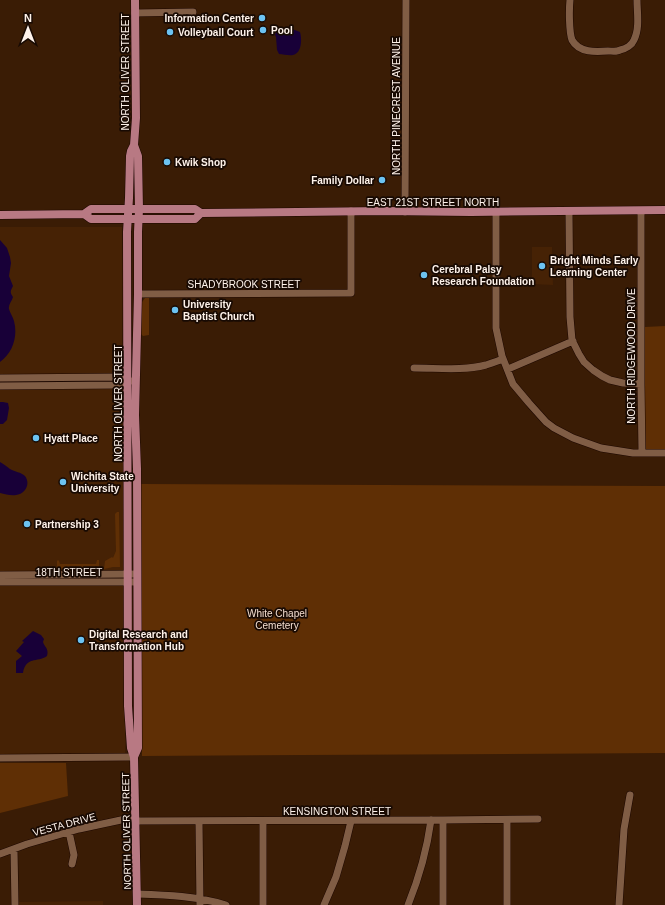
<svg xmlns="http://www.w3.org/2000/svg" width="665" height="905" font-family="Arial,sans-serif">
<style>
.built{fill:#462205}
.green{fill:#5f2f05}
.water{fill:#180038}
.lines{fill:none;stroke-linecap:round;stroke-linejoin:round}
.minor-casing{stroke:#1c0700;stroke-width:8}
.major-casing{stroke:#1c0700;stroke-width:9}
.minor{stroke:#805d45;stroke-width:7}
.major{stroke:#b87983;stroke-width:8}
.poi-dot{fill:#6cc3f2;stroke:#180a03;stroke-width:1.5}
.labels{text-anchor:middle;stroke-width:3.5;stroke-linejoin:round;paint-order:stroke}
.poi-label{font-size:10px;font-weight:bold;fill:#fef2ea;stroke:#180a03;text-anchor:start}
.street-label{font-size:10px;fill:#fef2ea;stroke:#180a03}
.park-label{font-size:10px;fill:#f4ded0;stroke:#180a03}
</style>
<rect width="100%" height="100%" fill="#3a1c05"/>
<path class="built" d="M0,227h122l1,53 -1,79 1,38 2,247 -2,56 2,22v31l-125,1z
M532,247h20l1,38 -21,-1z
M103,901v4h-86v-3z"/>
<path class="green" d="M149,297v38l-6,1 -2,-2 1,-32 3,-4z
M665,326v123h-19l-2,-3 1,-119z
M140,484l525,2v267l-523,3z
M117,512h2l1,55h-7l-9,2 1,-8 7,-4 1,1 3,-7 -1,-37z
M58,560l1,1 1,3h36l1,-4h2v9h-41l-1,-2v-6z
M0,763h66l2,33 -68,17z"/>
<path class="water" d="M281,27l11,2 8,3c2,7 2,21 -7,23 -4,1 -10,-1 -14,-1l-2,-4 -1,-13 -1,-2 1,-3 2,-1z
M0,240l7,8 3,9 1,6 -2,13 4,10c-3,6 -3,6 0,11 -1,4 -5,8 -4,12 1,4 4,8 5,12 4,15 -1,32 -14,41z
M0,402h3l5,1 1,5 -2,12 -4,4h-3z
M0,462c4,2 7,5 10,7 5,3 11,3 15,7 6,8 0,18 -9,19 -5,1 -11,-1 -16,-2z
M33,631l8,4 3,4 -1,3c2,6 6,6 4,14 -10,7 -21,0 -24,17h-7v-12l6,-5 -6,-5 8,-9 -2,-1z"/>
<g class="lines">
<g class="minor-casing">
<path id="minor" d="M570,0c-1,9 -1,32 2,40 7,13 24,12 36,11 4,0 9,1 12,-1 6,-1 12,-5 14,-10 6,-12 3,-28 3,-40
M135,13l58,-1
M641,211v173l1,69
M405,212l1,-212
M496,212v116l6,28 11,28 16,19 17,19 8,6 19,10 28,10 32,5h32
M569,212l1,105 2,23 7,14 5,8 9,8 9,6 8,4 13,3 18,1
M138,294l213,-1v-82
M414,368c24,0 49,3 72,-3 6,-2 12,-4 17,-6
M508,369l65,-28
M0,378l120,-1 8,4h3
M0,386l120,-1 8,-4
M0,575l137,-1
M0,582h137
M0,758l134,-1
M443,820v85
M135,821l308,-1 95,-1
M199,821l1,84
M263,821v84
M69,832l5,23 -2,9
M14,849l1,56
M0,854l27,-10 52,-15 56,-12
M137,894c30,1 60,2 89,11
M324,905l12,-28 9,-31 6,-25
M408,905c11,-27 19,-56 23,-85
M507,905v-85
M619,905l5,-76 6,-34"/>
</g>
<g class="major-casing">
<path id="major" d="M134,145l-3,6 -1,5 -1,42 -2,34 1,474 3,42 3,9 3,148
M84,214l7,5h104l6,-6
M0,215l84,-1 7,-5h104l6,4 182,-2 88,1 194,-2
M134,757l4,-9 -1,-279 -2,-54 3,-121v-62l1,-23 -1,-53 -4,-11 2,-27 -1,-118"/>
</g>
<use href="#minor" class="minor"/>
<use href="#major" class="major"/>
</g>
<g class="poi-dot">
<circle cx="262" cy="18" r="4"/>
<circle cx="263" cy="30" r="4"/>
<circle cx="170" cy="32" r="4"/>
<circle cx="167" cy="162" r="4"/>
<circle cx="382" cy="180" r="4"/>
<circle cx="542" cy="266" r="4"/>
<circle cx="424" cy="275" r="4"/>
<circle cx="175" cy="310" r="4"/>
<circle cx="36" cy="438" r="4"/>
<circle cx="63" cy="482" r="4"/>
<circle cx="27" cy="524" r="4"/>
<circle cx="81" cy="640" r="4"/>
</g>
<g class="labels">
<g class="poi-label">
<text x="254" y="22" text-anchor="end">Information Center</text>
<text x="271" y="34">Pool</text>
<text x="178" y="36">Volleyball Court</text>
<text x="175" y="166">Kwik Shop</text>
<text x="374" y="184" text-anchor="end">Family Dollar</text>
<text x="550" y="264">Bright Minds Early<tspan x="550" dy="12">Learning Center</tspan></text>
<text x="432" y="273">Cerebral Palsy<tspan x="432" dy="12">Research Foundation</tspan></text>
<text x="183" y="308">University<tspan x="183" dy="12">Baptist Church</tspan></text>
<text x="44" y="442">Hyatt Place</text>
<text x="71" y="480">Wichita State<tspan x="71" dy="12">University</tspan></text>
<text x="35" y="528">Partnership 3</text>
<text x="89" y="638">Digital Research and<tspan x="89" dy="12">Transformation Hub</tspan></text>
</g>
<g class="street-label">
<text transform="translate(125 72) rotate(-90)" y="4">NORTH OLIVER STREET</text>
<text transform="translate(396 106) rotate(-90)" y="4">NORTH PINECREST AVENUE</text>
<text x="433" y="206">EAST 21ST STREET NORTH</text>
<text x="244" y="288">SHADYBROOK STREET</text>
<text transform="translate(631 356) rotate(-90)" y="4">NORTH RIDGEWOOD DRIVE</text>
<text transform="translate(118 403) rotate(-90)" y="4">NORTH OLIVER STREET</text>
<text x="69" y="576">18TH STREET</text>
<text x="337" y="815">KENSINGTON STREET</text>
<text transform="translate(64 824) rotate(-15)" y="4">VESTA DRIVE</text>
<text transform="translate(126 831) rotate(-91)" y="4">NORTH OLIVER STREET</text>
</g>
<g class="park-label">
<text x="277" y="617">White Chapel<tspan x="277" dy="12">Cemetery</tspan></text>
</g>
</g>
<g transform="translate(28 28)" stroke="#180a03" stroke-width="3" paint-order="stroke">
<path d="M0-3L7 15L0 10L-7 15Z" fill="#fef2ea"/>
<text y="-6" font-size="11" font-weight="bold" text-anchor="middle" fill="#fef2ea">N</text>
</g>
</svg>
